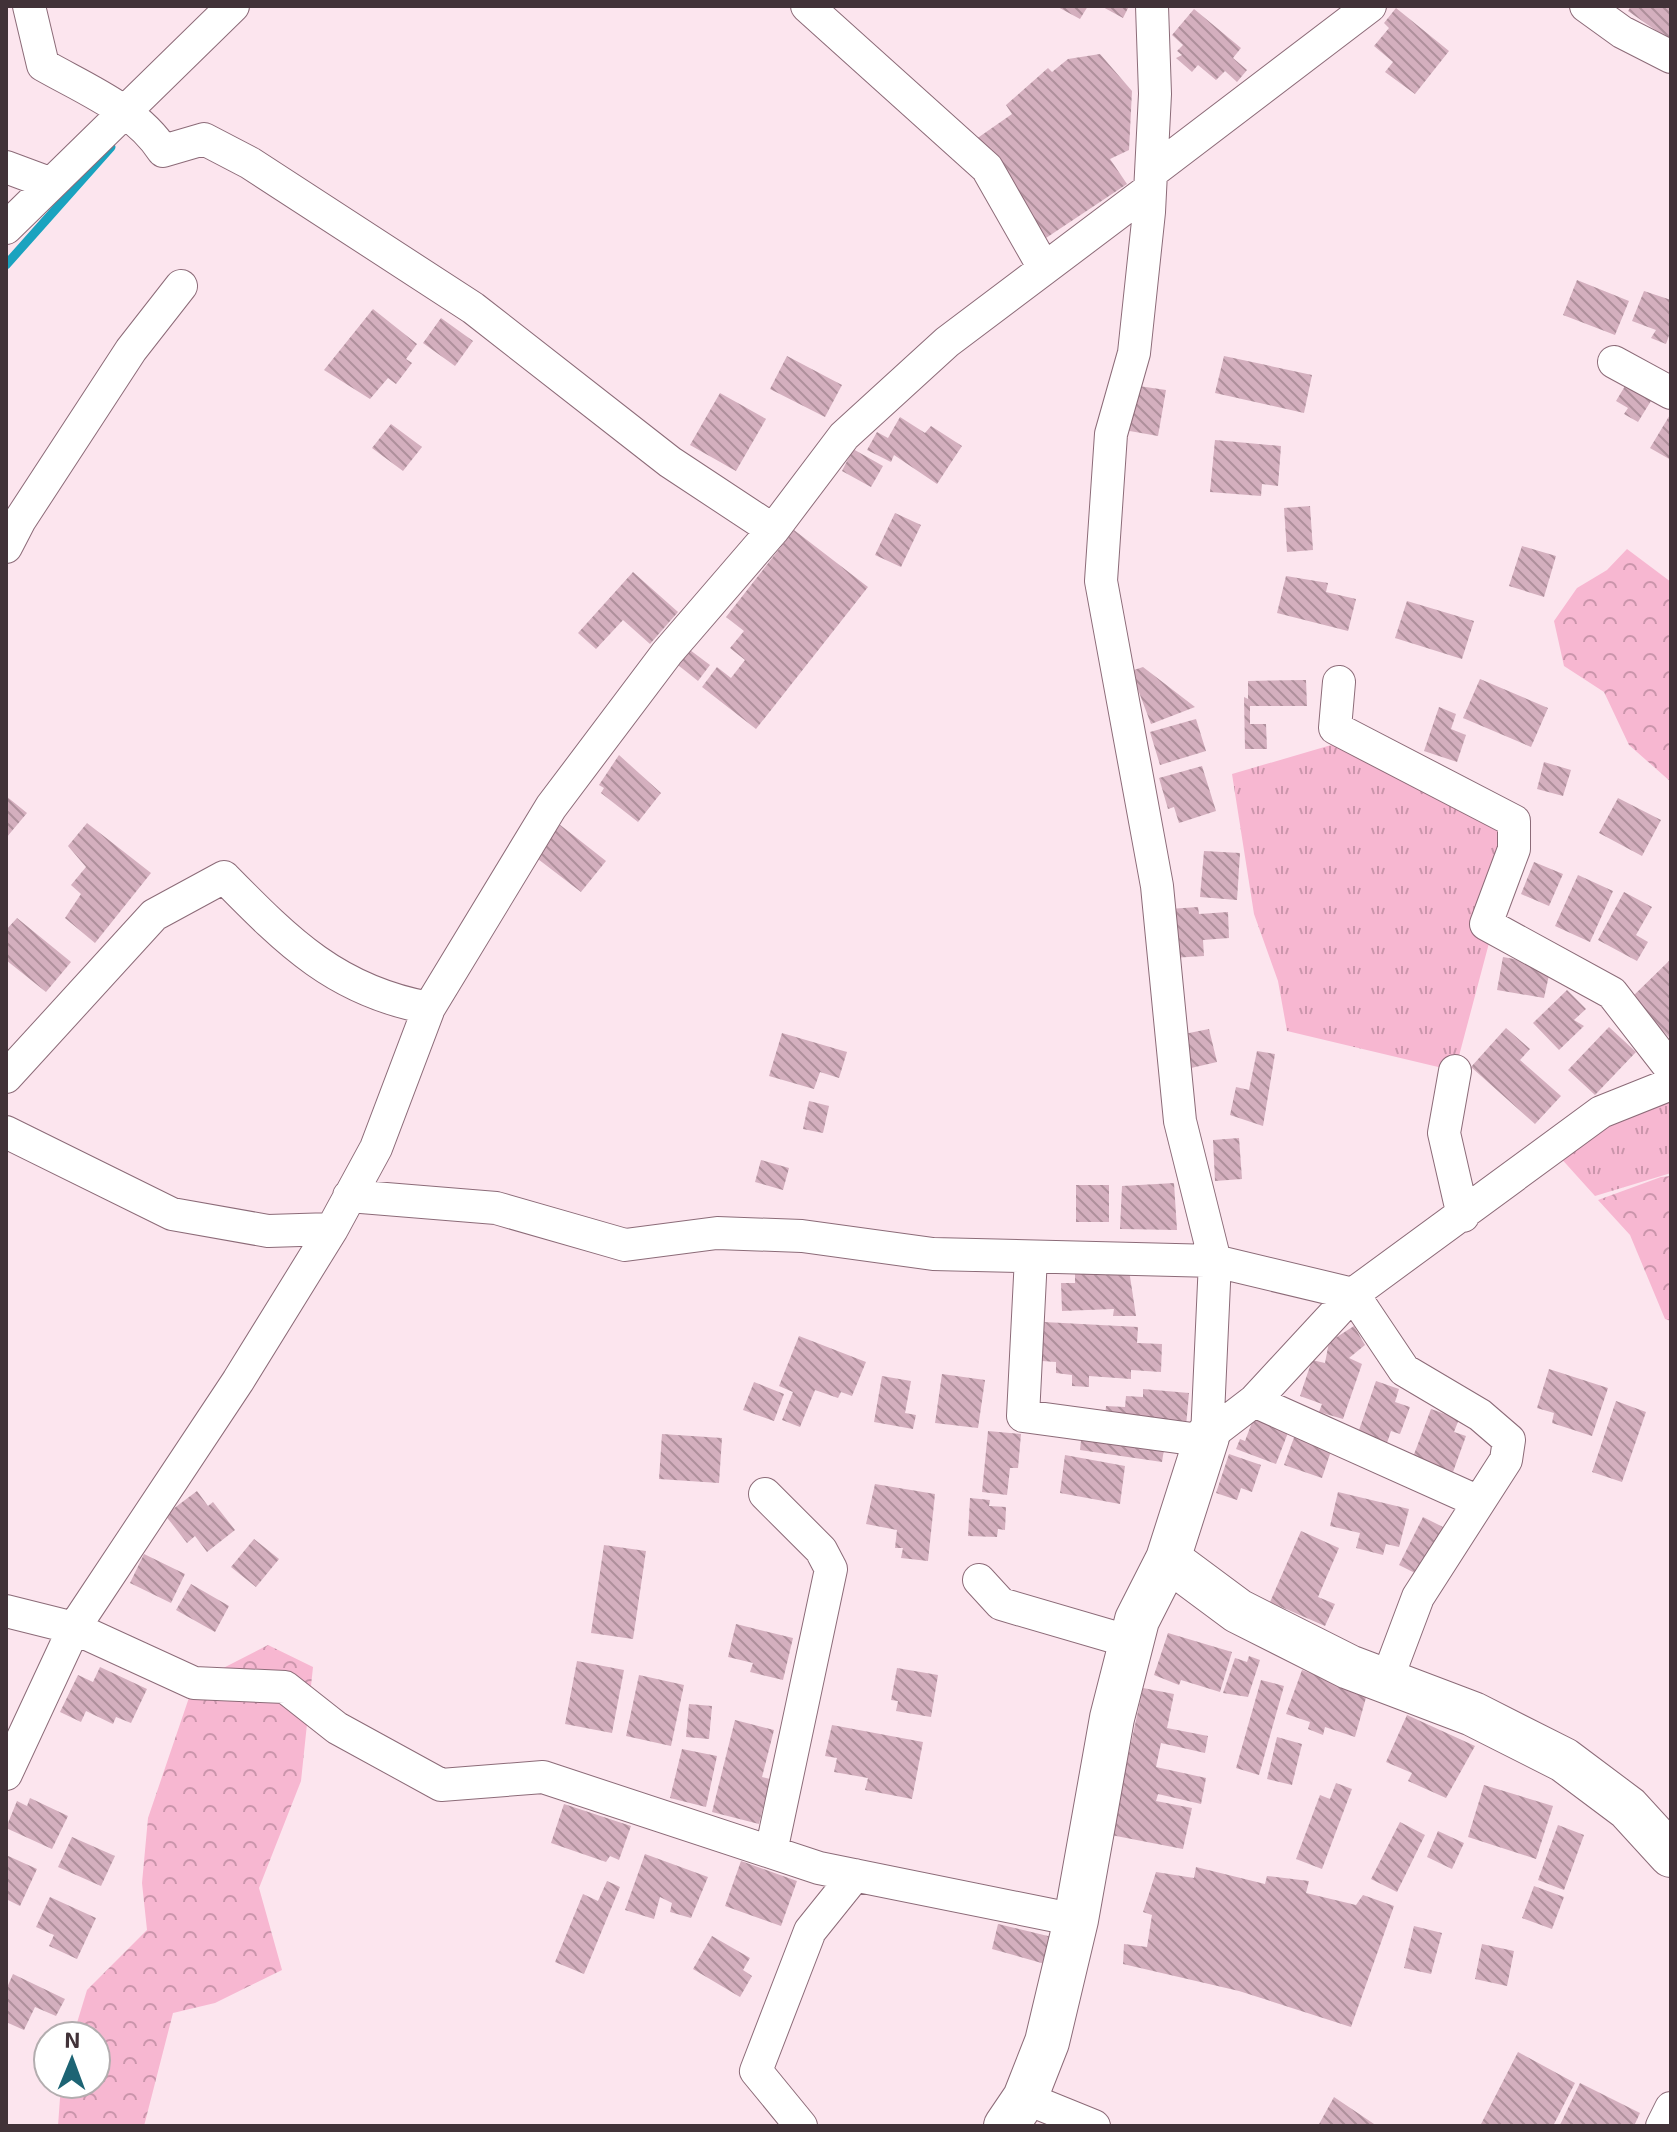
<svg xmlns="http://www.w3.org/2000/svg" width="1677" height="2132" font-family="'Exo 2',sans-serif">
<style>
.grass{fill:url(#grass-tufts)}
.forest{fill:url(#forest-crowns)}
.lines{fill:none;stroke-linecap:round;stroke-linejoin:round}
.stream{stroke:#1aa3bf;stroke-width:9}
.building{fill:url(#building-back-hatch)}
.street-casing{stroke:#8c6b78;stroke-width:34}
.secondary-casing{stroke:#8c6b78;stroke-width:46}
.street{stroke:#fff;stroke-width:32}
.secondary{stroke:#fff;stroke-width:44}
</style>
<defs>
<pattern id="grass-tufts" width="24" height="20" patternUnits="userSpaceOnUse" patternTransform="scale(2)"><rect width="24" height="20" fill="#f7b7d1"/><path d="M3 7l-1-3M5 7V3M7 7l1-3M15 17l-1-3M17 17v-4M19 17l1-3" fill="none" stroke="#ca95ab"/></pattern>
<pattern id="forest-crowns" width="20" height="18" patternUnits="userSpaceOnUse" patternTransform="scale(2)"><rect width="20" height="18" fill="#f7b7d1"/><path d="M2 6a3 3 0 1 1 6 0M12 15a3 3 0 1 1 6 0" fill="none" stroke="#ca95ab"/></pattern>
<pattern id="building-back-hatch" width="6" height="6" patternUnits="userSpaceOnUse" patternTransform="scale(2)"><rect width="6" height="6" fill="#d4afbe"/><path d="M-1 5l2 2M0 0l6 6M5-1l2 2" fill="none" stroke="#ae8f9b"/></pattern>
</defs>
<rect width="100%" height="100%" fill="#fce5ee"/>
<path class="grass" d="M1338,743l138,56 38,50 -59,222 -168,-40 -9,-50 -24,-67 -22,-140z
M1671,1086v87l-76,23 -37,-41z"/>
<path class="forest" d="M1627,549l44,33v200l-42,-37 -25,-53 -40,-26 -10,-45 23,-33 30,-18z
M1671,1176v145l-6,-2 -35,-84 -32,-35 63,-23z
M268,1645l45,22 -12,114 -42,107 23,82 -67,33 -42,10 -29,113h-86l3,-42h35v-48h-23l14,-46 60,-60 -5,-47 6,-65 46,-135z"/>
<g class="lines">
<path class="stream" d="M6,265l105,-118"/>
</g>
<path class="building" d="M1056,6h32l-8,13z
M1101,6h28l-6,12z
M1631,6h40v35l-43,-30z
M1396,8l53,43 -34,43 -30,-22 8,-10 -19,-16 15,-18 -5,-5z
M1194,9l47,39 -8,10 14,12 -10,12 -12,-11 -9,9 -18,-15 -6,7 -16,-14 6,-3 -5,-4 6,-6 -11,-10z
M1100,54l32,37 -3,59 -19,9 17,25 -84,56 -74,-96 43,-30 -6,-9 42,-37 4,4 16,-13z
M1577,280l52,21 -14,34 -52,-20z
M1644,291l27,9v30l-5,14 -15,-6 5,-8 -24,-9z
M373,309l44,35 -11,15 6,4 -16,21 -8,-6 -18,21 -46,-29z
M441,318l32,23 -18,25 -32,-23z
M787,356l55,29 -17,32 -55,-28z
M1224,356l88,19 -8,38 -89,-20z
M1628,381l26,15 -16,26 -14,-8 4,-6 -12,-7z
M1132,385l34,5 -8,46 -34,-6z
M720,393l46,26 -30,52 -46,-26z
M1671,413v47l-21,-12z
M900,417l25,16 6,-7 31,20 -25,38 -43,-29 -3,7 -24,-12 10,-18 11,6z
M391,424l31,23 -19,24 -31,-23z
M1215,440l66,6 -3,40 -16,-2 -1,12 -51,-4z
M853,449l30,17 -12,21 -29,-16z
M1310,506l3,44 -26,2 -3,-44z
M895,513l26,12 -20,42 -26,-12z
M794,530l74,57 -112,142 -54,-42 15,-20 14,11 14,-18 -15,-12 14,-17 -18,-14z
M1522,546l34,10 -12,41 -35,-11z
M633,572l45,40 -28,32 -27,-24 -27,29 -18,-16z
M1286,576l42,7 -2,9 30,7 -8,32 -71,-18z
M1407,601l67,20 -12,38 -67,-21z
M690,650l20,15 -12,16 -20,-16z
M1143,667l52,40 -44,17 -20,-53z
M1480,679l68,29 -17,39 -68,-29z
M1306,680l1,26h-57v18h16l1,25h-22l-1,-52 4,2v-18z
M1439,707l17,7 -5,15 15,6 -9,27 -33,-11z
M1196,719l10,32 -46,14 -10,-33z
M619,755l42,38 -23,29 -37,-29 3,-5 -5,-3z
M1544,762l27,8 -8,26 -26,-7z
M1202,766l14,45 -37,12 -5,-16 -6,2 -9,-31z
M6,796l21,17 -21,25z
M1618,798l43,22 -19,36 -43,-23z
M87,823l64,50 -56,70 -30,-25 16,-24 -10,-9 15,-18 -18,-21z
M559,824l47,37 -25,31 -47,-36z
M1204,851l36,2 -3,47 -37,-3z
M1534,862l29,12 -14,32 -28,-12z
M1578,875l35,16 -23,51 -35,-16z
M1624,892l28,15 -16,28 12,7 -11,19 -39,-21z
M1198,907l1,7 29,-2 1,26 -26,2 1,16 -32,2 -3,-49z
M17,918l54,44 -25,30 -40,-32v-30z
M1503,957l48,9 -7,32 -47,-8z
M1671,959v80l-41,-40z
M1567,990l19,19 -12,11 10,6 -25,24 -26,-27z
M1609,1027l27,25 -41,43 -27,-25z
M1506,1028l24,21 -10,11 41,36 -26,28 -64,-57z
M1209,1029l8,33 -26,6 -7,-34z
M782,1033l65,19 -8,26 -19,-6 -6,17 -45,-13z
M1257,1051l18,3 -12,72 -33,-11 6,-28 13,3z
M809,1101l20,5 -6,27 -20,-4z
M1239,1138l3,41 -27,2 -2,-41z
M761,1160l28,8 -6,22 -28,-8z
M1174,1183l3,47 -57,-1 2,-43z
M1076,1185h33v37h-33z
M1129,1270l7,46h-23l1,-7 -52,2 -1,-28h14v-12z
M1044,1322l94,5 -1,16 25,1 -1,28 -30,-2v9l-42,-3v11l-17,-1v-11l-16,-2v-11l-14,-1z
M1354,1326l11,19 -16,13 13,6 -19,55 -24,-7 3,-8 -22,-8 12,-36 13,3 4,-21z
M799,1336l67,26 -14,34 -11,-4 -3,6 -23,-8 -15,37 -18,-7 11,-28 -14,-6z
M1549,1369l59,19 -16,48 -40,-13 2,-10 -17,-5z
M942,1374l43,6 -7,48 -43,-5z
M882,1376l29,5 -6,32 11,2 -3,14 -39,-7z
M1376,1381l23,8 -4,13 15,5 -10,27 -9,-3 -5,15 -29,-10z
M754,1382l30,12 -10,27 -31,-11z
M1143,1389l46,4 -3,33 -81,-8 1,-12 19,1 1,-11 17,1z
M1616,1401l30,11 -24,70 -30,-10z
M1431,1409l28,10 -5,13 12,4 -13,36 -40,-15z
M1254,1417l35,13 -13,34 -40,-15 4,-10 5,2z
M988,1431l33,3 -3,34h-8l-3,27 -25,-3z
M1082,1431l83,12 -3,19 -82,-12z
M1296,1432l37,13 -11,33 -38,-13z
M662,1434l60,4 -3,45 -60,-4z
M1229,1454l32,11 -9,27 -11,-4 -4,12 -21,-7z
M1065,1455l60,11 -5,38 -60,-11z
M875,1484l60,10 -7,67 -27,-3 2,-10h-8l2,-18 -31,-6z
M197,1491l11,15 5,-4 22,28 -28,22 -12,-16 -8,7 -22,-28z
M1338,1492l71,17 -10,38 -13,-3 -3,11 -27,-7 4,-15 -30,-7z
M970,1498l20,2 -1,6 17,1 -1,23 -7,-1 -1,8 -29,-1z
M1423,1517l24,12 -24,48 -24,-12z
M1301,1531l38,17 -21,49 17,7 -10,22 -55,-24z
M254,1539l25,20 -23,28 -25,-20z
M604,1545l42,6 -13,88 -42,-6z
M144,1554l41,20 -14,29 -41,-20z
M191,1584l38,22 -14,26 -39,-22z
M736,1624l57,14 -10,42 -33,-8 3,-9 -25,-6z
M1168,1633l64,19 -12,40 -39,-12 -2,5 -25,-10z
M1249,1656l11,4 -12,37 -25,-4 12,-35 12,4z
M577,1661l47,9 -12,63 -47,-9z
M100,1667l47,22 -16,34 -15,-6 -3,7 -27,-13 -5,11 -21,-10 18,-37 15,7z
M897,1668l41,7 -7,42 -35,-6 2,-10 -7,-1z
M1302,1670l65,24 -12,43 -30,-10 -2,8 -15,-6 2,-7 -24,-8z
M639,1675l45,10 -13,61 -45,-10z
M1261,1680l23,6 -25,89 -23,-7z
M1143,1688l31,6 -7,34 41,8 -3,17 -44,-10 -5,24 50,11 -5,26 -43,-10 -2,7 36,7 -9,41 -72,-14z
M689,1704l23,2 -3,33 -23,-2z
M1407,1715l68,31 -29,52 -38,-17 4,-8 -26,-11z
M735,1720l39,10 -12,47 8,2 -11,45 -47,-12z
M832,1725l91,17 -11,57 -47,-9 3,-12 -34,-6 3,-14 -12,-2z
M1277,1737l25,7 -10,41 -25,-6z
M682,1749l35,7 -11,51 -36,-9z
M1336,1783l16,6 -30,80 -26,-10 24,-64 10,4z
M1484,1785l69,21 -17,53 -68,-22z
M30,1798l38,18 -16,33 -46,-21 11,-27 10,5z
M564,1804l67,22 -12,34 -9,-4 -4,6 -55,-19z
M1400,1822l25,13 -28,57 -26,-13z
M1558,1825l26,10 -20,55 -26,-10z
M1438,1831l26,12 -12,26 -25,-12z
M72,1837l43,19 -14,30 -43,-19z
M645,1854l63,23 -17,41 -21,-6 2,-9 -12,-6 -6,22 -29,-9z
M6,1855l31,14 -17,37 -14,-7z
M741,1861l56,20 -16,45 -56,-20z
M1196,1867l69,17 2,-8 42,5 -3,12 50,12 7,-10 31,11 -43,121 -112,-36 -116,-27 1,-20 23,3 5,-32 -9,-3 13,-40 38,6z
M607,1881l13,6 -36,87 -29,-12 28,-68 15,7z
M1534,1886l30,11 -12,32 -30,-11z
M50,1897l46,21 -19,41 -28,-13 5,-11 -18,-8z
M998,1924l54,13 -7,27 -53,-15z
M1414,1926l28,7 -11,41 -27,-6z
M712,1936l38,22 -7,12 9,6 -12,21 -47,-28z
M1482,1944l32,7 -7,35 -32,-7z
M13,1974l52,25 -9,17 -21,-9 -11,23 -18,-8v-32z
M1518,2052l57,31 -22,43h-73z
M1580,2083l60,30 -6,13 -74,-1z
M1334,2097l43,29h-59z"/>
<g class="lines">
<g class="street-casing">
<path id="street" d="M29,6l14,59c42,24 94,45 120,86l41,-12 46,24 223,145 197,154 103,68
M807,6l180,162 57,100
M1152,6l3,88 -6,118 -15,141 -23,81 -10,147 56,305 23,235 35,140 -8,176
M1586,6l36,26 49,25
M6,167l43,16
M1152,172l218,-166
M6,228l227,-222
M1614,362l57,31
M6,547l14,-27 111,-170 50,-64
M1339,682l-4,46 179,93v28l-28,75 126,69 59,76
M1455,1071l-11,62 19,83
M6,1077l148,-162 70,-38c64,65 112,114 205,131
M6,1132l166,82 96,17 64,-2
M349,1196l147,12 129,37 92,-12 85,3 131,18 282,7 138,33 51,76 76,45 29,25 -3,20 -88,137 -32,85
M1031,1257l-8,159 184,25
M1254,1401l225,101
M1207,1437l47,-36 99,-107 248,-182 70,-28
M765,1494l56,56 10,19 -60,283
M979,1580l22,24 130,38
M6,1611l68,17 120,55 91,4 52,41 104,57 102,-8 276,91 257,52
M6,1774l68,-146 164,-247 94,-152 44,-81 53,-140 122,-201 116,-154 106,-123 71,-94 103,-94 203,-153
M1025,2098l69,28
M801,2126l-45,-55 54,-140 45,-56
M1662,2126l9,-18"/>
</g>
<g class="secondary-casing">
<path id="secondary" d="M1168,1559l70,52 111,56 124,47 91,46 64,48 43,47
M1006,2126l19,-28 22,-56 29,-122 36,-202 25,-98 31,-61 39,-122"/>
</g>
<use href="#street" class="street"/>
<use href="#secondary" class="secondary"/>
</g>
<rect width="1677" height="2132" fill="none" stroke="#413238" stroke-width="16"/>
<g transform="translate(72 2060) rotate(1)"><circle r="38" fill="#ffffff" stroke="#b3adaf" stroke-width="2"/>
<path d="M0-6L14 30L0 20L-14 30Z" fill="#1d6474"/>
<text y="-12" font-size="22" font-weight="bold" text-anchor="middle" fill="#413238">N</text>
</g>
</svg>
